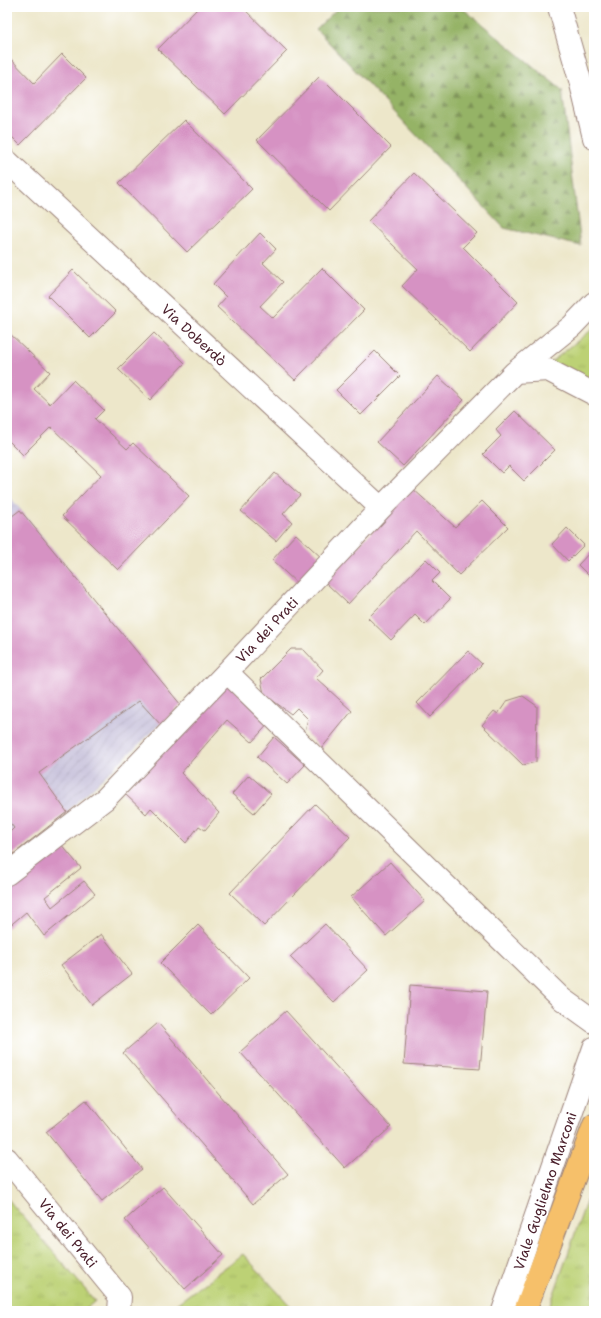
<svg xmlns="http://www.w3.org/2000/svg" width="601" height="1318" font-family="'Shantell Sans',sans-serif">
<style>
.industrial{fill:url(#industrial-furrows)}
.grass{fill:url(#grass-tufts);stroke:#837850}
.forest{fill:url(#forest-firs);stroke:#706948}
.building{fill:#d692c3}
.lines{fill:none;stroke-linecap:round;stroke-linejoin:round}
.minor-casing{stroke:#9c837a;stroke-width:24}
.highway-casing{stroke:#9c837a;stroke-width:24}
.minor{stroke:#fff;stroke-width:22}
.highway{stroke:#f6c06b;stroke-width:22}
.labels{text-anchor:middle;stroke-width:3.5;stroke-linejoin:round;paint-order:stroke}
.street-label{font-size:14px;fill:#4a1f2b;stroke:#fff}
</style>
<defs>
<pattern id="industrial-furrows" width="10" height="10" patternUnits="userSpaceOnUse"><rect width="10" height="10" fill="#c6c0da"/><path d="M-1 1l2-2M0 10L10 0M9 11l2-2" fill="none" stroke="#aca5bb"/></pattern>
<pattern id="grass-tufts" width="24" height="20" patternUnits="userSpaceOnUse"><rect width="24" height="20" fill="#bcd174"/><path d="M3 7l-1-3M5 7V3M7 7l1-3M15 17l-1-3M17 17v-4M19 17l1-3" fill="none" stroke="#a3b365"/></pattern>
<pattern id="forest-firs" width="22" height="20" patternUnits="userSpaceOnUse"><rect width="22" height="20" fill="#95b366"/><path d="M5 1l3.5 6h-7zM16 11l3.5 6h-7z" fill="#7c9154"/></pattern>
</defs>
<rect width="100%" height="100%" fill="#fff"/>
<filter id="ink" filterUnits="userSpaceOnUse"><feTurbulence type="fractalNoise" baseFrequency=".025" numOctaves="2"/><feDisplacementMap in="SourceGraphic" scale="8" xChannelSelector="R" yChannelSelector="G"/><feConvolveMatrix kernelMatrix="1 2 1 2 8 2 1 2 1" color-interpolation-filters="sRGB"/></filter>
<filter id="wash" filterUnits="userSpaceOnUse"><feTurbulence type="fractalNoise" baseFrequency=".012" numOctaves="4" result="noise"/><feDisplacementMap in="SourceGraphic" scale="16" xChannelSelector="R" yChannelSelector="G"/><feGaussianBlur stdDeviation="0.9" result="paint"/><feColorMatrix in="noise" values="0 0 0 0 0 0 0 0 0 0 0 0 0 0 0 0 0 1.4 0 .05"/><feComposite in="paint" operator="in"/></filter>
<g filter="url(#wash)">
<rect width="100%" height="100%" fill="#ede7ca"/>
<path class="industrial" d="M7,493l174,212 -114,107 -60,47z"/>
<path class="grass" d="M594,328v55l-44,-20z
M594,1179v132h-46z
M7,1198l88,103 -12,10h-76z
M243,1254l52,57h-128z"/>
<path class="forest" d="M339,7h122l101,83 19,156 -77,-18 -188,-199z"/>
<g id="blocks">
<path class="building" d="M199,7h43l45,44 -62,63 -67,-65z
M62,54l24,24 -66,67 -13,-13v-77l27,28z
M320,76l71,71 -62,64 -72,-71z
M184,120l68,69 -65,63 -68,-69z
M414,173l63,60 -14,14 55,55 -48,50 -68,-66 16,-17 -50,-48z
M260,233l16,16 -13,14 20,19 -23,24 13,12 49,-50 42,42 -69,70 -78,-73 9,-10 -13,-13z
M73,270l43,42 -26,26 -42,-42z
M7,331l43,41 -16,17 16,15 23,-24 31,30 -9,9 32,30 6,-6 56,53 -71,74 -56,-54 39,-41 -50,-48 -28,28 -16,-16v-36l2,-2 -2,-1z
M154,333l31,30 -35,37 -32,-31z
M375,351l25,25 -39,39 -25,-25z
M438,376l26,24 -61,66 -26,-24z
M515,411l40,39 -31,31 -15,-15 -7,7 -19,-19 18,-18 -5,-6z
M275,473l25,22 -17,19 9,8 -16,19 -35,-30z
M412,488l43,39 27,-26 26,26 -49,48 -43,-44 -68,73 -23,-22z
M20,510l161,195 -20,20 -22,-24 -100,72 28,39 -60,47v-24l7,-7 -7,-9v-299z
M567,528l17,17 -16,16 -16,-17z
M296,534l27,25 -24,26 -27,-25z
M591,551l3,2v28l-16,-16z
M426,559l14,14 -8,8 18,18 -25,26 -10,-10 -24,25 -23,-22z
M291,649h12l20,21 -7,8 36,33 -31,38 -16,-17 3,-13 -11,-11 -6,6 -27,-20 -3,-15z
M468,651l14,13 -52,53 -13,-14z
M225,681l46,40 -19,21 -25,-22 -46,53 38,40 -14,17 -6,-4 -13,17 -35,-35 -5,6 -23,-22z
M523,696l14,10 -1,56 -13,3 -41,-40 12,-14 4,3 9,-13z
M274,737l31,28 -18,19 -30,-27z
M249,775l22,19 -17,19 -22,-19z
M315,804l35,33 -86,89 -34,-33z
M60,843l21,25 -36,29 7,10 32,-26 11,13 -51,42 -18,-24 -19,16v-42z
M390,862l35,39 -39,35 -35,-39z
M325,924l43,46 -34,32 -44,-45z
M198,925l51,53 -38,37 -51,-52z
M101,934l31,40 -40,31 -31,-40z
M410,985l77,6 -7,78 -76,-5z
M286,1011l105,116 -46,41 -105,-116z
M158,1023l130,151 -35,30 -130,-151z
M86,1100l56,69 -40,32 -56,-69z
M163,1187l60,68 -38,34 -60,-69z"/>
</g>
</g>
<g filter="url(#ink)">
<use href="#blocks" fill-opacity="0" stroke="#9c837a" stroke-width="1"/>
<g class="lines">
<g class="minor-casing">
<path id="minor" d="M559,7l21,73 14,58
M7,161l374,347
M515,372l33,-2 46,24
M227,672l335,327 32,23
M7,874l98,-75 122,-127 154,-164 134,-136 57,-46 22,-23
M7,1159l113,138 -1,14
M503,1311l91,-263"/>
</g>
<g class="highway-casing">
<path id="highway" d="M525,1311l69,-186"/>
</g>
<use href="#minor" class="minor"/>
<use href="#highway" class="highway"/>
</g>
</g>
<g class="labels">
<g class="street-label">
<text transform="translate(194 335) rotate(43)" y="5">Via Doberdò</text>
<text transform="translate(267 630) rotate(-47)" y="5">Via dei Prati</text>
<text transform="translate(545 1191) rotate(-71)" y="5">Viale Guglielmo Marconi</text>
<text transform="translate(68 1233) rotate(51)" y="5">Via dei Prati</text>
</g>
</g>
<rect width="601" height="1318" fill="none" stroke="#fff" stroke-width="24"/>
</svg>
